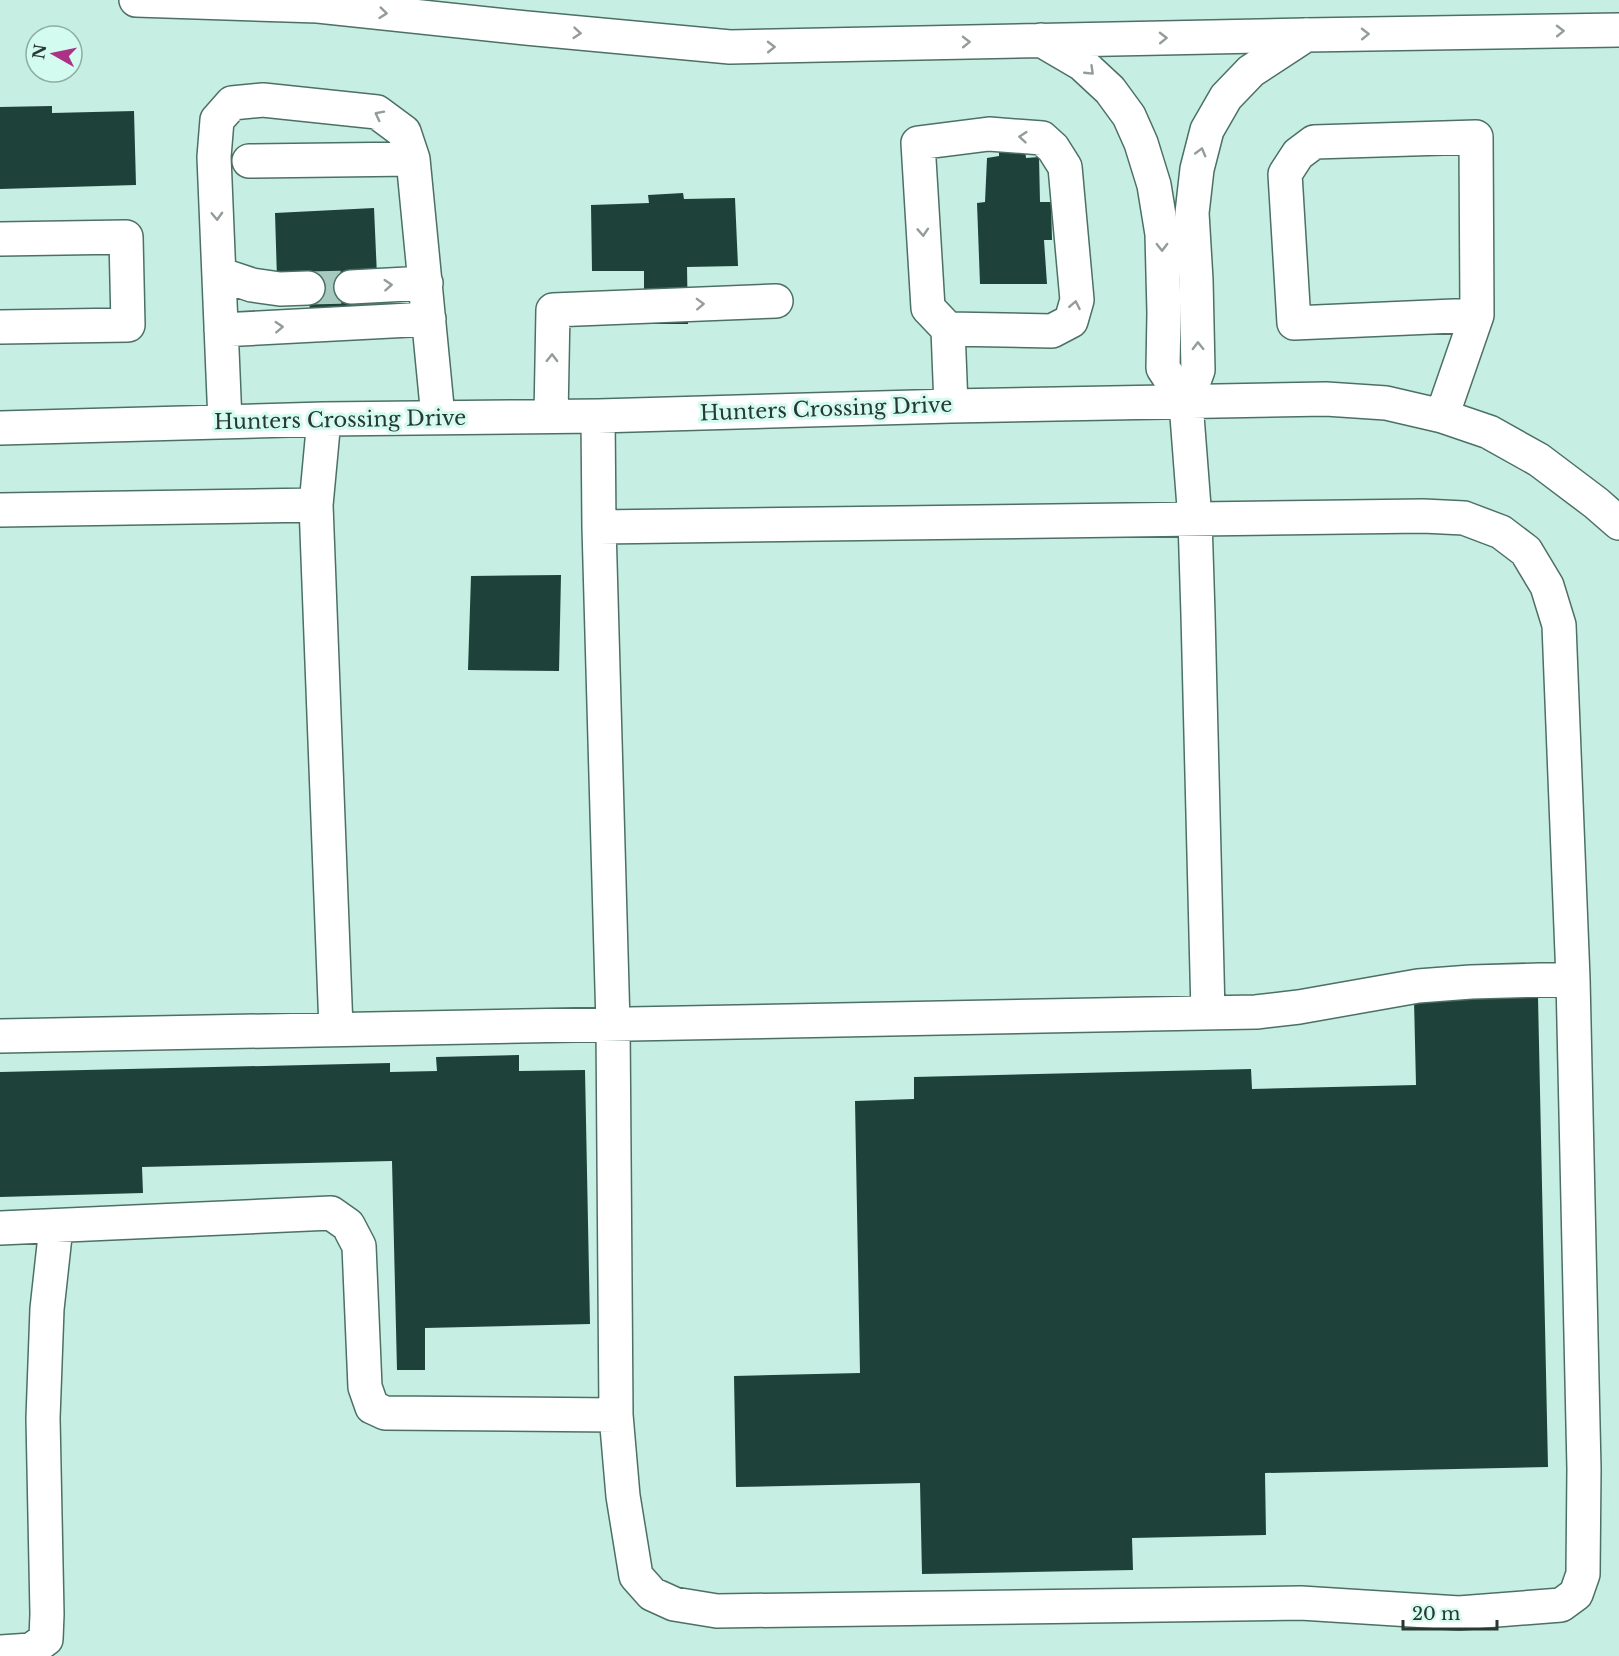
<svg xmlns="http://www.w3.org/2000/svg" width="1619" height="1656" font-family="'Libre Baskerville',serif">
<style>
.building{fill:#1e4239}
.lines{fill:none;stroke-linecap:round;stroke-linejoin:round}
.minor-tunnel{stroke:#a6cabf;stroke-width:33;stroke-dasharray:33 16;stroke-linecap:butt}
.minor-casing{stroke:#4c7065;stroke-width:36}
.major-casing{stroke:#4c7065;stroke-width:36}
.highway-casing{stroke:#4c7065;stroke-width:36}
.minor{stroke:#fff;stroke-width:33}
.major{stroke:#fff;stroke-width:33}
.highway{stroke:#fff;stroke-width:33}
.oneway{stroke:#949c99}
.labels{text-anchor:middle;stroke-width:6;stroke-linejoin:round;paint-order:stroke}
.street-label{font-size:21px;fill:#283833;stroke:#d3fbef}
</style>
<rect width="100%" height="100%" fill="#c6eee2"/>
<path class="building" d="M52,106v7l82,-2 2,74 -136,4v-82z
M999,148h26l1,10 13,-1 1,45h11l1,38h-8l3,44h-67l-3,-81 8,-1 2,-44 12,-2z
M683,193l1,6 51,-1 3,68 -51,1 1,57h-44v-53h-52l-1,-66 58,-2 -1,-8z
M374,208l3,68 -26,1 1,35 -42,2 -2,-36 -31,1 -2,-66z
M561,575l-2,96 -91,-1 3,-94z
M1538,997l10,470 -283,6 1,62 -134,3 1,32 -211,4 -2,-91 -184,4 -2,-111 126,-3 -5,-272 59,-2v-22l337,-8 1,20 164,-4 -2,-85z
M519,1055v16l66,-1 5,254 -165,4v42h-28l-5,-209 -250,6 1,26 -143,4v-125l390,-9v9l47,-1 -1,-14z"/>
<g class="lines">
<path class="minor-tunnel" d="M308,288l43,-1"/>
<g class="minor-casing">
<path id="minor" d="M249,161l164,-2 25,258
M0,239l126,-2 2,88 -128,2
M219,274l33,11 28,4 28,-1
M351,287l75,-4
M948,329l104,2 19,-10 6,-21 -12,-133 -12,-19 -11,-10 -53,-4 -71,9 10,165 20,21 3,77
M221,330l208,-11
M1186,403l9,117 3,95 10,398
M551,416l2,-106 223,-9
M598,416l1,111 824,-11 41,2 37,14 25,19 21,35 12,39 14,354 11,490 -1,105 -7,20 -15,11 -102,8 -158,-10 -584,8 -43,-7 -22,-10 -16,-18 -13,-80 -7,-81 -3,-391 -14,-497
M1442,416l35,-101 -1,-178 -162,5 -16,12 -13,20 9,149 183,-8
M324,419l-8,86 20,524
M225,422l-11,-265 3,-37 15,-17 31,-3 114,12 27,20 9,27
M0,428l324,-9 274,-3 353,-10 375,-7 60,4 56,13 47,16 50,28 57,43 23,20
M0,510l316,-5
M0,1036l1256,-24 43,-5 119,-21 53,-4 102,-3
M0,1228l331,-15 17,12 11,21 6,141 7,20 13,6 231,2
M0,1652l31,-2 15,-11 1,-25 -4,-196 4,-109 9,-82"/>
</g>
<g class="major-casing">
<path id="major" d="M1186,403l12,-33 -2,-90 -4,-67 5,-44 10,-39 19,-33 25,-26 55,-36 313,-5"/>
</g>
<g class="highway-casing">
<path id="highway" d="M136,0l182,6 208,22 204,19 576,-12
M1041,40l41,24 28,26 19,26 12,27 13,42 8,49 2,79 -1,55 23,35"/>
</g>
<use href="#minor" class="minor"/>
<use href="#major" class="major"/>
<use href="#highway" class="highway"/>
</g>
<defs><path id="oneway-chevron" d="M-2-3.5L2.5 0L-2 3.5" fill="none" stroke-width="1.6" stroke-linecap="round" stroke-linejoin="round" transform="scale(1.5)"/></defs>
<g class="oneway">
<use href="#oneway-chevron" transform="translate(383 13) rotate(6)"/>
<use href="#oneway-chevron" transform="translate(1560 31) rotate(-1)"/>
<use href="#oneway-chevron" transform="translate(577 33) rotate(5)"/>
<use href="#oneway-chevron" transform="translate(1365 34) rotate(-1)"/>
<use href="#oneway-chevron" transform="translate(1163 38) rotate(-1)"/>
<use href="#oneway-chevron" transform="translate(966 42) rotate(-1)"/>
<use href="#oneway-chevron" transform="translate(771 47) rotate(-1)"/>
<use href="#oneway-chevron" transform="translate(1090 71) rotate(44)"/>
<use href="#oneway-chevron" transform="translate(379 115) rotate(-153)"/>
<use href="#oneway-chevron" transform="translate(1023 137) rotate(-175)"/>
<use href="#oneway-chevron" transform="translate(1201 152) rotate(-75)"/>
<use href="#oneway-chevron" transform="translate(217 216) rotate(88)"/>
<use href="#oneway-chevron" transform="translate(923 232) rotate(86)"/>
<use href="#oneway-chevron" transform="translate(1162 247) rotate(89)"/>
<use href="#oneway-chevron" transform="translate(388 285) rotate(-4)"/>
<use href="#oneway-chevron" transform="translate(700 304) rotate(-2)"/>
<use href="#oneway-chevron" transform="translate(1075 305) rotate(-79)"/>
<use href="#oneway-chevron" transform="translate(279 327) rotate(-3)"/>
<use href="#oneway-chevron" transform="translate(1198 346) rotate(-91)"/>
<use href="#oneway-chevron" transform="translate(552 358) rotate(-89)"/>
</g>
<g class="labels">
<g class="street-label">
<text transform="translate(826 409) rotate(-2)" y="7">Hunters Crossing Drive</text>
<text transform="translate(340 420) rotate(-1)" y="7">Hunters Crossing Drive</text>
</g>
</g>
<g transform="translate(54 54) rotate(279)"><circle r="28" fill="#d3fbef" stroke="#8fada4" stroke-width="1.5"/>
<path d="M0-4.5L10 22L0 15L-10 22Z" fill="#ad3285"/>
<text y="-9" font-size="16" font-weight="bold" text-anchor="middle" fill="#283833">N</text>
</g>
<path d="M1403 1620v9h94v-9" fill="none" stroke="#283833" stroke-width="3"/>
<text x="1412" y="1620" font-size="18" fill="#283833" stroke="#d3fbef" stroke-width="4.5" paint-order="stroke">20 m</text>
</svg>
